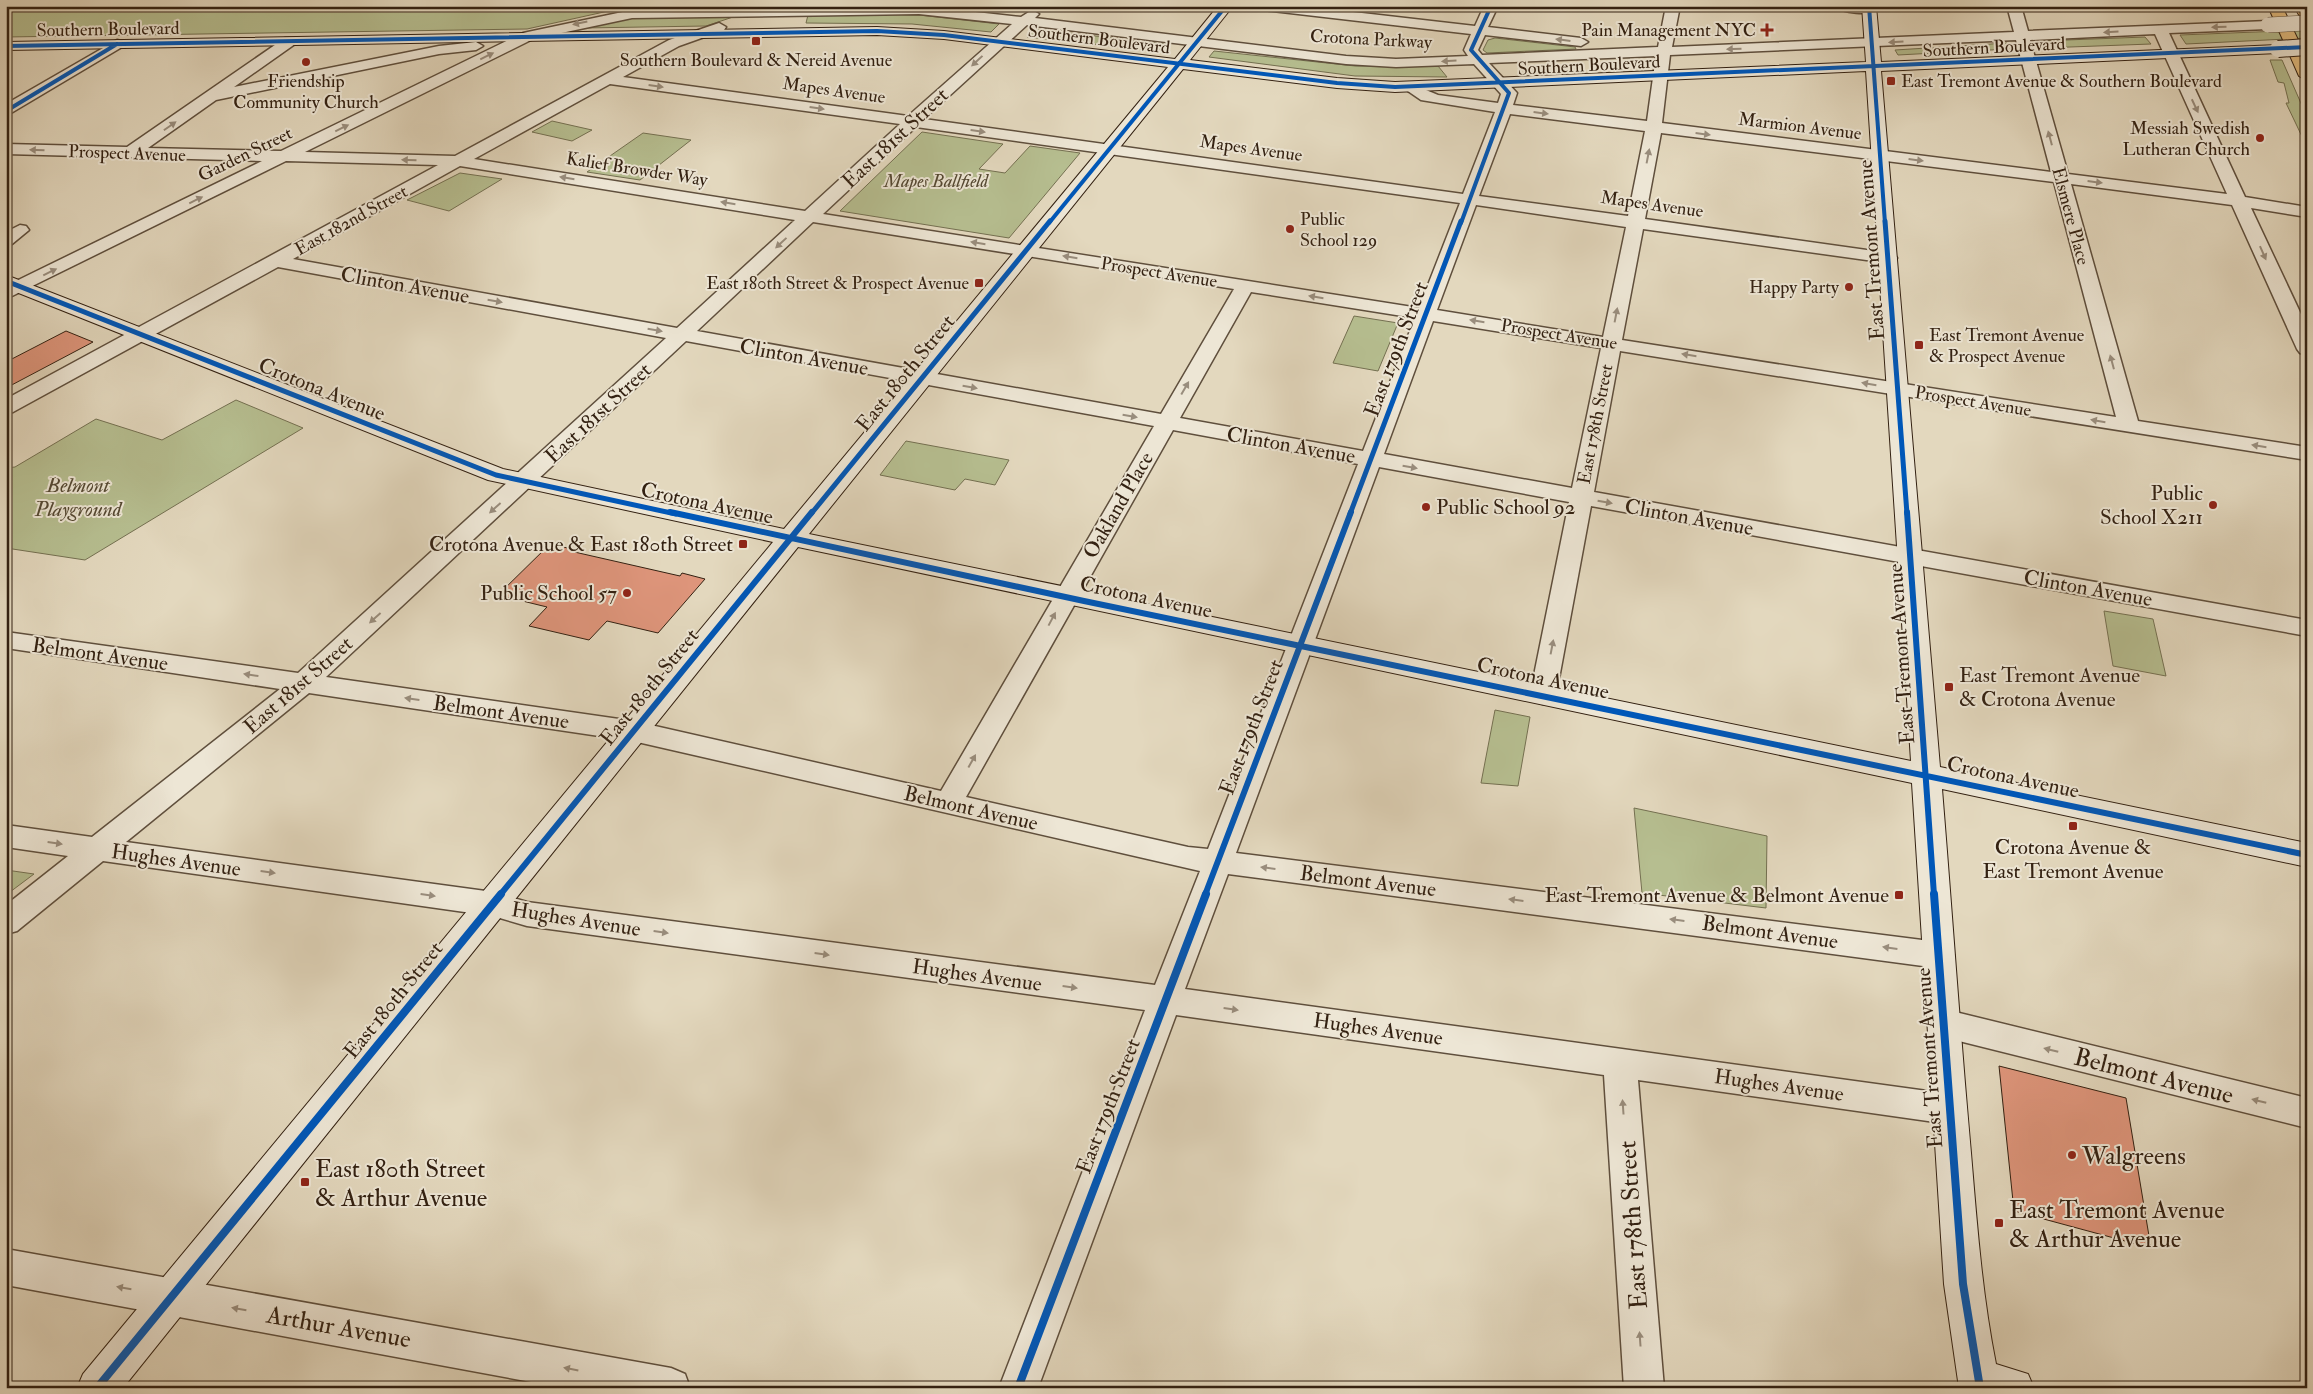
<svg xmlns="http://www.w3.org/2000/svg" width="2313" height="1394" font-family="'IM FELL Double Pica',serif">
<style>
.green{fill:#b6be90;stroke:#747051}
.building{fill:#de957b;stroke:#332112}
.lines{fill:none;stroke-linecap:round;stroke-linejoin:round}
.street-casing{stroke:#5f4f3d;stroke-width:3}
.secondary-casing{stroke:#332112;stroke-width:2}
.highway-casing{stroke:#332112;stroke-width:2}
.street{fill:#ede6d5;fill-rule:evenodd}
.secondary{fill:#ede6d5;fill-rule:evenodd}
.highway{fill:#e2bc7f;fill-rule:evenodd}
.street-bridge-casing{stroke:#5f4f3d;stroke-width:16;stroke-linecap:butt}
.secondary-bridge-casing{stroke:#332112;stroke-width:18;stroke-linecap:butt}
.street-bridge{stroke:#ede6d5;stroke-width:15}
.secondary-bridge{stroke:#ede6d5;stroke-width:16}
.cycleway-far3-casing{stroke:#ede6d5;stroke-width:5.5}
.cycleway-far2-casing{stroke:#ede6d5;stroke-width:8}
.cycleway-far1-casing{stroke:#ede6d5;stroke-width:9}
.cycleway-casing{stroke:#ede6d5;stroke-width:11}
.cycleway-far3{stroke:#0057b8;stroke-width:4}
.cycleway-far2{stroke:#0057b8;stroke-width:5}
.cycleway-far1{stroke:#0057b8;stroke-width:6}
.cycleway{stroke:#0057b8;stroke-width:8}
.oneway{fill:#998d7d}
.poi-dot{fill:#8f2418;stroke:#ede6d5;stroke-width:2}
.labels{text-anchor:middle;stroke-width:4;stroke-linejoin:round;paint-order:stroke}
.far-street-label{font-size:18px;fill:#332112;stroke:#ede6d5}
.far-poi-label{font-size:18px;fill:#332112;stroke:#ede6d5;text-anchor:end}
.far-park-label{font-size:18px;font-style:italic;fill:#544832;stroke:#ede6d5}
.street-label{font-size:21px;fill:#332112;stroke:#ede6d5}
.park-label{font-size:21px;font-style:italic;fill:#544832;stroke:#ede6d5}
.poi-label{font-size:21px;fill:#332112;stroke:#ede6d5;text-anchor:end}
.near-street-label{font-size:25px;fill:#332112;stroke:#ede6d5}
.near-poi-label{font-size:25px;fill:#332112;stroke:#ede6d5;text-anchor:start}
</style>
<rect width="100%" height="100%" fill="#e3d8be"/>
<filter id="stains"><feTurbulence type="fractalNoise" baseFrequency=".004" numOctaves="4"/><feColorMatrix values="0 0 0 0 .2 0 0 0 0 .09 0 0 0 0 .02 0 0 0 .5 -.17"/></filter>
<radialGradient id="worn" r=".72"><stop offset=".6" stop-color="#630" stop-opacity="0"/><stop offset="1" stop-color="#630" stop-opacity=".3"/></radialGradient>
<path class="green" d="M6,6h648l-41,4 -86,19 -521,8z
M863,14l56,1 80,9 -8,8 -79,-8 -106,-1 2,-8z
M736,16l-30,10 -123,2 51,-11z
M1036,29l128,15 -6,7 -131,-14z
M2307,30v8l-121,6 -6,-9z
M2145,37l6,7 -108,4 -3,-7z
M1495,38l80,9 1,2 -89,4 -4,-3 5,-10z
M2007,43l2,6 -111,6 -3,-5z
M1214,51l141,15h83l9,11 -92,-1 -146,-19z
M2270,60h12l25,57v30l-21,-44h3l-5,-20 -6,-1z
M552,121l40,9 -20,11 -40,-9z
M922,132l81,12 -24,25 26,4 25,-27 50,7 -71,85 -169,-27z
M643,133l48,7 -51,40 -53,-8z
M460,173l42,6 -53,32 -42,-11z
M1354,316l44,7 -20,48 -45,-8z
M236,400l67,28 -218,132 -79,-12v-80l9,-1 81,-48 66,21z
M906,441l103,19 -14,25 -30,-6 -10,11 -75,-15z
M2104,611l49,8 13,57 -53,-10z
M1495,710l35,7 -12,69 -37,-3z
M1634,808l133,28 -1,72 -124,-15z
M6,870l28,4 -28,21z"/>
<path class="building" d="M66,331l27,11 -87,46v-26z
M550,544l22,5 -2,2 110,25 2,-3 23,6 -47,54 -51,-12 -18,19 -60,-14 18,-19 -49,-12z
M1999,1066l127,32 25,150 -137,-37z"/>
<g class="lines">
<g class="street-casing">
<path id="street" d="M922,6l99,11 11,-7 7,4 -4,4 311,38 50,3 72,-3 -4,-6 7,-16 -208,-24 -7,-4h45l174,20 9,-20h14l-10,21 93,11 7,4 -7,4 -96,-11 -7,15 4,5 176,-8 8,-41h14l-8,41 342,-15 -7,-26h14l7,25 240,-10 7,4 -7,4 -99,4 76,164 62,10v10l-56,-9 56,119v28l-7,-2 -3,-4 -65,-144 -161,-21 67,237 169,26v13l-687,-109 -26,141 713,128v16l-716,-130 -35,189 -4,6 -9,3 -9,-3 -4,-6 39,-193 -190,-35 -143,386 702,89 11,4 5,9 -5,9 -11,4 -710,-94 -43,115 764,105 12,4 5,11 -5,11 -12,4 -311,-44 26,308h-40l-20,-313 -428,-60 -138,373h-39l146,-378 -618,-84 -34,-10 -390,-55 -86,70 -11,3v-29l62,-49 -62,-9v-22l86,12 188,-148 -274,-41v-16l292,41 368,-335 -388,-71 -265,145 -7,2v-15l432,-234 -152,-4 -280,138v-13l256,-125 -256,-7v-10l121,3 158,-109h10l2,3 -2,3 -61,43 205,-41 37,-4 7,4 -7,4 -37,4 -223,46 -68,48 133,3 242,-118 109,-23zM919,14l93,10 -104,92 -285,-39 56,-31 45,-16 2,-3 -7,-4 -50,17 -214,116 -150,-4 228,-113 99,-21zM1027,25l319,39 50,3 78,-3 27,30 -3,9 -60,-8 -29,-12 -7,4 19,13 74,12 -32,82 -539,-75zM2155,34l72,160 -159,-20 -38,-134zM2016,40l35,132 -389,-49 8,-68zM1656,56l-9,65 -134,-16 4,-12 -28,-30zM610,84l290,40 -95,87 -331,-52zM1510,114l135,17 -17,85 -149,-20zM916,127l544,76 -41,105 -596,-94zM1661,133l393,49 62,235 -494,-77 21,-111 245,34 6,-1 3,-4 -3,-4 -6,-1 -243,-34zM460,166l335,54 -118,108 -384,-69zM1476,205l150,22 -23,110 -166,-27zM813,222l421,67 -73,125 -464,-83zM1251,292l164,26 -52,133 -183,-33zM1433,321l168,27 -29,140 -188,-34zM686,341l468,85 -213,365 -308,-70 -307,-44zM1173,430l185,34 -150,385 -20,-2 -222,-50zM309,693l324,48 567,130 -45,114 -628,-83 -34,-10 -367,-50z
M1835,6h40l2,3c-7,7 -35,4 -42,-3z
M117,40l5,1 2,3 -2,3 -116,69v-12z
M20,225l6,1 3,4 -17,14 -6,1v-13z
M1943,1009l364,89v30l-364,-91 -11,-4 -5,-10 5,-10z
M6,1249l665,119 14,6 5,14h-126l-558,-103z"/>
</g>
<g class="secondary-casing">
<path id="secondary" d="M1218,6h15l-43,54 147,18 58,4 471,-20 -4,-56h14l5,56 397,-17 7,4 -7,4 -397,18 59,696 367,76v24l-365,-78c10,121 18,243 29,364 6,71 11,141 25,211l32,10 6,14h-75l-15,-104 -32,-501 -1114,-236 -675,841h-46l6,-14 690,-832 -285,-62 -482,-192v-13l497,194 281,60 384,-462 -224,-28 -67,-4 -871,15v-8l871,-15 67,4 231,28zM1183,69l154,19 58,4 471,-21 45,690 -1102,-227z"/>
</g>
<g class="highway-casing">
<path id="highway" d="M2268,6h14l25,53v22l-8,-5z
M2294,6h13v15l-5,-1z"/>
</g>
<use href="#street" class="street"/>
<use href="#secondary" class="secondary"/>
<use href="#highway" class="highway"/>
<g class="street-bridge-casing">
<path id="street-bridge" d="M2268,25l39,-2"/>
</g>
<g class="secondary-bridge-casing">
<path id="secondary-bridge" d="M2278,49l29,-2"/>
</g>
<use href="#street-bridge" class="street-bridge"/>
<use href="#secondary-bridge" class="secondary-bridge"/>
<g class="cycleway-far3-casing">
<path id="cycleway-far3" d="M1869,6l16,217
M6,46l871,-15 67,4 393,48 58,4 912,-40
M6,111l111,-67
M1049,223l177,-217
M1461,223l48,-130 -38,-43 20,-44"/>
</g>
<g class="cycleway-far2-casing">
<path id="cycleway-far2" d="M1885,221l22,293
M6,281l490,194 180,39
M811,514l239,-293
M1350,514l111,-293"/>
</g>
<g class="cycleway-far1-casing">
<path id="cycleway-far1" d="M670,512l414,89 1223,254
M1907,512l27,383
M500,895l312,-383
M1205,895l146,-383"/>
</g>
<g class="cycleway-casing">
<path id="cycleway" d="M1934,894l29,390 17,104
M97,1388l404,-494
M1018,1388l188,-494"/>
</g>
<use href="#cycleway-far3" class="cycleway-far3"/>
<use href="#cycleway-far2" class="cycleway-far2"/>
<use href="#cycleway-far1" class="cycleway-far1"/>
<use href="#cycleway" class="cycleway"/>
</g>
<defs><path id="oneway-solid" d="M-6-.8H1V-3.2L6.5 0L1 3.2V.8H-6Z" transform="scale(1.25)"/></defs>
<g class="oneway">
<use href="#oneway-solid" transform="translate(580 23) rotate(168)"/>
<use href="#oneway-solid" transform="translate(2219 27) rotate(178)"/>
<use href="#oneway-solid" transform="translate(2111 32) rotate(177)"/>
<use href="#oneway-solid" transform="translate(1563 40) rotate(-173)"/>
<use href="#oneway-solid" transform="translate(1896 42) rotate(177)"/>
<use href="#oneway-solid" transform="translate(1734 49) rotate(178)"/>
<use href="#oneway-solid" transform="translate(487 56) rotate(-26)"/>
<use href="#oneway-solid" transform="translate(977 61) rotate(137)"/>
<use href="#oneway-solid" transform="translate(1449 61) rotate(177)"/>
<use href="#oneway-solid" transform="translate(656 86) rotate(8)"/>
<use href="#oneway-solid" transform="translate(2195 106) rotate(65)"/>
<use href="#oneway-solid" transform="translate(817 108) rotate(8)"/>
<use href="#oneway-solid" transform="translate(1541 113) rotate(7)"/>
<use href="#oneway-solid" transform="translate(170 126) rotate(-35)"/>
<use href="#oneway-solid" transform="translate(342 128) rotate(-26)"/>
<use href="#oneway-solid" transform="translate(978 131) rotate(8)"/>
<use href="#oneway-solid" transform="translate(1703 134) rotate(7)"/>
<use href="#oneway-solid" transform="translate(2050 138) rotate(-105)"/>
<use href="#oneway-solid" transform="translate(37 150) rotate(-178)"/>
<use href="#oneway-solid" transform="translate(1648 156) rotate(-79)"/>
<use href="#oneway-solid" transform="translate(409 160) rotate(-178)"/>
<use href="#oneway-solid" transform="translate(1916 160) rotate(7)"/>
<use href="#oneway-solid" transform="translate(567 178) rotate(-171)"/>
<use href="#oneway-solid" transform="translate(2095 182) rotate(7)"/>
<use href="#oneway-solid" transform="translate(196 200) rotate(-26)"/>
<use href="#oneway-solid" transform="translate(728 203) rotate(-171)"/>
<use href="#oneway-solid" transform="translate(781 243) rotate(137)"/>
<use href="#oneway-solid" transform="translate(978 243) rotate(-171)"/>
<use href="#oneway-solid" transform="translate(2263 253) rotate(66)"/>
<use href="#oneway-solid" transform="translate(1070 257) rotate(-171)"/>
<use href="#oneway-solid" transform="translate(50 272) rotate(-26)"/>
<use href="#oneway-solid" transform="translate(1316 297) rotate(-171)"/>
<use href="#oneway-solid" transform="translate(495 301) rotate(10)"/>
<use href="#oneway-solid" transform="translate(1616 315) rotate(-79)"/>
<use href="#oneway-solid" transform="translate(1477 321) rotate(-171)"/>
<use href="#oneway-solid" transform="translate(655 330) rotate(10)"/>
<use href="#oneway-solid" transform="translate(1689 355) rotate(-171)"/>
<use href="#oneway-solid" transform="translate(2112 362) rotate(-105)"/>
<use href="#oneway-solid" transform="translate(1869 384) rotate(-170)"/>
<use href="#oneway-solid" transform="translate(970 387) rotate(10)"/>
<use href="#oneway-solid" transform="translate(1185 388) rotate(-60)"/>
<use href="#oneway-solid" transform="translate(1130 416) rotate(10)"/>
<use href="#oneway-solid" transform="translate(2098 421) rotate(-170)"/>
<use href="#oneway-solid" transform="translate(2259 446) rotate(-171)"/>
<use href="#oneway-solid" transform="translate(1410 467) rotate(10)"/>
<use href="#oneway-solid" transform="translate(1605 502) rotate(10)"/>
<use href="#oneway-solid" transform="translate(495 508) rotate(138)"/>
<use href="#oneway-solid" transform="translate(375 618) rotate(138)"/>
<use href="#oneway-solid" transform="translate(1052 619) rotate(-62)"/>
<use href="#oneway-solid" transform="translate(1552 647) rotate(-79)"/>
<use href="#oneway-solid" transform="translate(251 675) rotate(-172)"/>
<use href="#oneway-solid" transform="translate(412 699) rotate(-172)"/>
<use href="#oneway-solid" transform="translate(972 761) rotate(-61)"/>
<use href="#oneway-solid" transform="translate(55 843) rotate(8)"/>
<use href="#oneway-solid" transform="translate(1268 868) rotate(-173)"/>
<use href="#oneway-solid" transform="translate(268 872) rotate(8)"/>
<use href="#oneway-solid" transform="translate(428 895) rotate(8)"/>
<use href="#oneway-solid" transform="translate(1516 900) rotate(-173)"/>
<use href="#oneway-solid" transform="translate(1677 920) rotate(-173)"/>
<use href="#oneway-solid" transform="translate(661 932) rotate(8)"/>
<use href="#oneway-solid" transform="translate(1890 948) rotate(-172)"/>
<use href="#oneway-solid" transform="translate(822 954) rotate(8)"/>
<use href="#oneway-solid" transform="translate(1070 987) rotate(8)"/>
<use href="#oneway-solid" transform="translate(1231 1009) rotate(8)"/>
<use href="#oneway-solid" transform="translate(2051 1050) rotate(-166)"/>
<use href="#oneway-solid" transform="translate(2259 1101) rotate(-166)"/>
<use href="#oneway-solid" transform="translate(1623 1107) rotate(-94)"/>
<use href="#oneway-solid" transform="translate(124 1288) rotate(-170)"/>
<use href="#oneway-solid" transform="translate(239 1309) rotate(-170)"/>
<use href="#oneway-solid" transform="translate(1640 1339) rotate(-94)"/>
<use href="#oneway-solid" transform="translate(571 1369) rotate(-169)"/>
</g>
<g class="poi-dot">
<path d="M1764.5 22.5h5v5h5v5h-5v5h-5v-5h-5v-5h5z"/>
<rect x="751" y="36" width="10" height="10" rx="2.5"/>
<circle cx="306" cy="62" r="5"/>
<rect x="1886" y="76" width="10" height="10" rx="2.5"/>
<circle cx="2260" cy="138" r="5"/>
<circle cx="1290" cy="229" r="5"/>
<rect x="974" y="278" width="10" height="10" rx="2.5"/>
<circle cx="1849" cy="287" r="5"/>
<rect x="1914" y="340" width="10" height="10" rx="2.5"/>
<circle cx="2213" cy="505" r="5"/>
<circle cx="1426" cy="507" r="5"/>
<rect x="738" y="539" width="10" height="10" rx="2.5"/>
<circle cx="627" cy="593" r="5"/>
<rect x="1944" y="682" width="10" height="10" rx="2.5"/>
<rect x="2068" y="821" width="10" height="10" rx="2.5"/>
<rect x="1894" y="890" width="10" height="10" rx="2.5"/>
<circle cx="2072" cy="1155" r="5"/>
<rect x="300" y="1177" width="10" height="10" rx="2.5"/>
<rect x="1994" y="1218" width="10" height="10" rx="2.5"/>
</g>
<g class="labels">
<g class="far-street-label">
<text transform="translate(108 29) rotate(-1)" y="6">Southern Boulevard</text>
<text transform="translate(1099 39) rotate(7)" y="6">Southern Boulevard</text>
<text transform="translate(1371 39) rotate(3)" y="6">Crotona Parkway</text>
<text transform="translate(1994 47) rotate(-3)" y="6">Southern Boulevard</text>
<text transform="translate(1589 65) rotate(-3)" y="6">Southern Boulevard</text>
<text transform="translate(834 90) rotate(8)" y="6">Mapes Avenue</text>
<text transform="translate(1800 126) rotate(7)" y="6">Marmion Avenue</text>
<text transform="translate(1251 148) rotate(8)" y="6">Mapes Avenue</text>
<text transform="translate(127 153) rotate(2)" y="6">Prospect Avenue</text>
<text transform="translate(245 154) rotate(-26)" y="6">Garden Street</text>
<text transform="translate(637 169) rotate(9)" y="6">Kalief Browder Way</text>
<text transform="translate(1652 204) rotate(8)" y="6">Mapes Avenue</text>
<text transform="translate(2071 216) rotate(75)" y="6">Elsmere Place</text>
<text transform="translate(351 220) rotate(-29)" y="6">East 182nd Street</text>
<text transform="translate(1159 272) rotate(9)" y="6">Prospect Avenue</text>
<text transform="translate(1559 334) rotate(9)" y="6">Prospect Avenue</text>
<text transform="translate(1973 401) rotate(9)" y="6">Prospect Avenue</text>
<text transform="translate(1595 424) rotate(-79)" y="6">East 178th Street</text>
</g>
<g class="far-poi-label">
<text x="1756" y="36">Pain Management NYC</text>
<text x="756" y="66" text-anchor="middle">Southern Boulevard &amp; Nereid Avenue</text>
<text x="306" y="87" text-anchor="middle">Friendship<tspan x="306" dy="21">Community Church</tspan></text>
<text x="1901" y="87" text-anchor="start">East Tremont Avenue &amp; Southern Boulevard</text>
<text x="2250" y="134">Messiah Swedish<tspan x="2250" dy="21">Lutheran Church</tspan></text>
<text x="1300" y="225" text-anchor="start">Public<tspan x="1300" dy="21">School 129</tspan></text>
<text x="969" y="289">East 180th Street &amp; Prospect Avenue</text>
<text x="1839" y="293">Happy Party</text>
<text x="1929" y="341" text-anchor="start">East Tremont Avenue<tspan x="1929" dy="21">&amp; Prospect Avenue</tspan></text>
</g>
<g class="far-park-label">
<text x="936" y="187">Mapes Ballfield</text>
</g>
<g class="street-label">
<text transform="translate(895 138) rotate(-43)" y="7">East 181st Street</text>
<text transform="translate(1871 250) rotate(-94)" y="7">East Tremont Avenue</text>
<text transform="translate(405 285) rotate(10)" y="7">Clinton Avenue</text>
<text transform="translate(1396 349) rotate(-69)" y="7">East 179th Street</text>
<text transform="translate(804 357) rotate(10)" y="7">Clinton Avenue</text>
<text transform="translate(905 373) rotate(-51)" y="7">East 180th Street</text>
<text transform="translate(322 389) rotate(22)" y="7">Crotona Avenue</text>
<text transform="translate(598 413) rotate(-43)" y="7">East 181st Street</text>
<text transform="translate(1291 445) rotate(10)" y="7">Clinton Avenue</text>
<text transform="translate(707 503) rotate(12)" y="7">Crotona Avenue</text>
<text transform="translate(1118 505) rotate(-60)" y="7">Oakland Place</text>
<text transform="translate(1689 517) rotate(10)" y="7">Clinton Avenue</text>
<text transform="translate(2088 588) rotate(10)" y="7">Clinton Avenue</text>
<text transform="translate(1146 597) rotate(12)" y="7">Crotona Avenue</text>
<text transform="translate(100 654) rotate(8)" y="7">Belmont Avenue</text>
<text transform="translate(1901 654) rotate(-94)" y="7">East Tremont Avenue</text>
<text transform="translate(1543 678) rotate(12)" y="7">Crotona Avenue</text>
<text transform="translate(298 685) rotate(-41)" y="7">East 181st Street</text>
<text transform="translate(649 687) rotate(-51)" y="7">East 180th Street</text>
<text transform="translate(501 712) rotate(8)" y="7">Belmont Avenue</text>
<text transform="translate(1251 727) rotate(-69)" y="7">East 179th Street</text>
<text transform="translate(2013 777) rotate(12)" y="7">Crotona Avenue</text>
<text transform="translate(971 808) rotate(13)" y="7">Belmont Avenue</text>
<text transform="translate(176 860) rotate(8)" y="7">Hughes Avenue</text>
<text transform="translate(1368 881) rotate(7)" y="7">Belmont Avenue</text>
<text transform="translate(576 919) rotate(9)" y="7">Hughes Avenue</text>
<text transform="translate(1770 932) rotate(8)" y="7">Belmont Avenue</text>
<text transform="translate(977 975) rotate(8)" y="7">Hughes Avenue</text>
<text transform="translate(393 1000) rotate(-51)" y="7">East 180th Street</text>
<text transform="translate(1378 1029) rotate(8)" y="7">Hughes Avenue</text>
<text transform="translate(1929 1058) rotate(-94)" y="7">East Tremont Avenue</text>
<text transform="translate(1779 1085) rotate(8)" y="7">Hughes Avenue</text>
<text transform="translate(1108 1106) rotate(-69)" y="7">East 179th Street</text>
</g>
<g class="park-label">
<text x="78" y="492">Belmont<tspan x="78" dy="24">Playground</tspan></text>
</g>
<g class="poi-label">
<text x="2203" y="500">Public<tspan x="2203" dy="24">School X211</tspan></text>
<text x="1436" y="514" text-anchor="start">Public School 92</text>
<text x="733" y="551">Crotona Avenue &amp; East 180th Street</text>
<text x="617" y="600">Public School 57</text>
<text x="1959" y="682" text-anchor="start">East Tremont Avenue<tspan x="1959" dy="24">&amp; Crotona Avenue</tspan></text>
<text x="2073" y="854" text-anchor="middle">Crotona Avenue &amp;<tspan x="2073" dy="24">East Tremont Avenue</tspan></text>
<text x="1889" y="902">East Tremont Avenue &amp; Belmont Avenue</text>
</g>
<g class="near-street-label">
<text transform="translate(2154 1075) rotate(14)" y="9">Belmont Avenue</text>
<text transform="translate(1632 1225) rotate(-94)" y="9">East 178th Street</text>
<text transform="translate(339 1326) rotate(10)" y="9">Arthur Avenue</text>
</g>
<g class="near-poi-label">
<text x="2082" y="1164">Walgreens</text>
<text x="315" y="1177">East 180th Street<tspan x="315" dy="29">&amp; Arthur Avenue</tspan></text>
<text x="2009" y="1218">East Tremont Avenue<tspan x="2009" dy="29">&amp; Arthur Avenue</tspan></text>
</g>
</g>
<rect width="2313" height="1394" fill="none" stroke="#e3d8be" stroke-width="25"/>
<rect x="8" y="8" width="2298" height="1379" fill="none" stroke="#332112" stroke-width="2.5"/>
<rect x="12" y="12" width="2288" height="1369" fill="none" stroke="#332112"/>
<rect width="100%" height="100%" filter="url(#stains)"/>
<rect width="100%" height="100%" fill="url(#worn)"/>
</svg>
